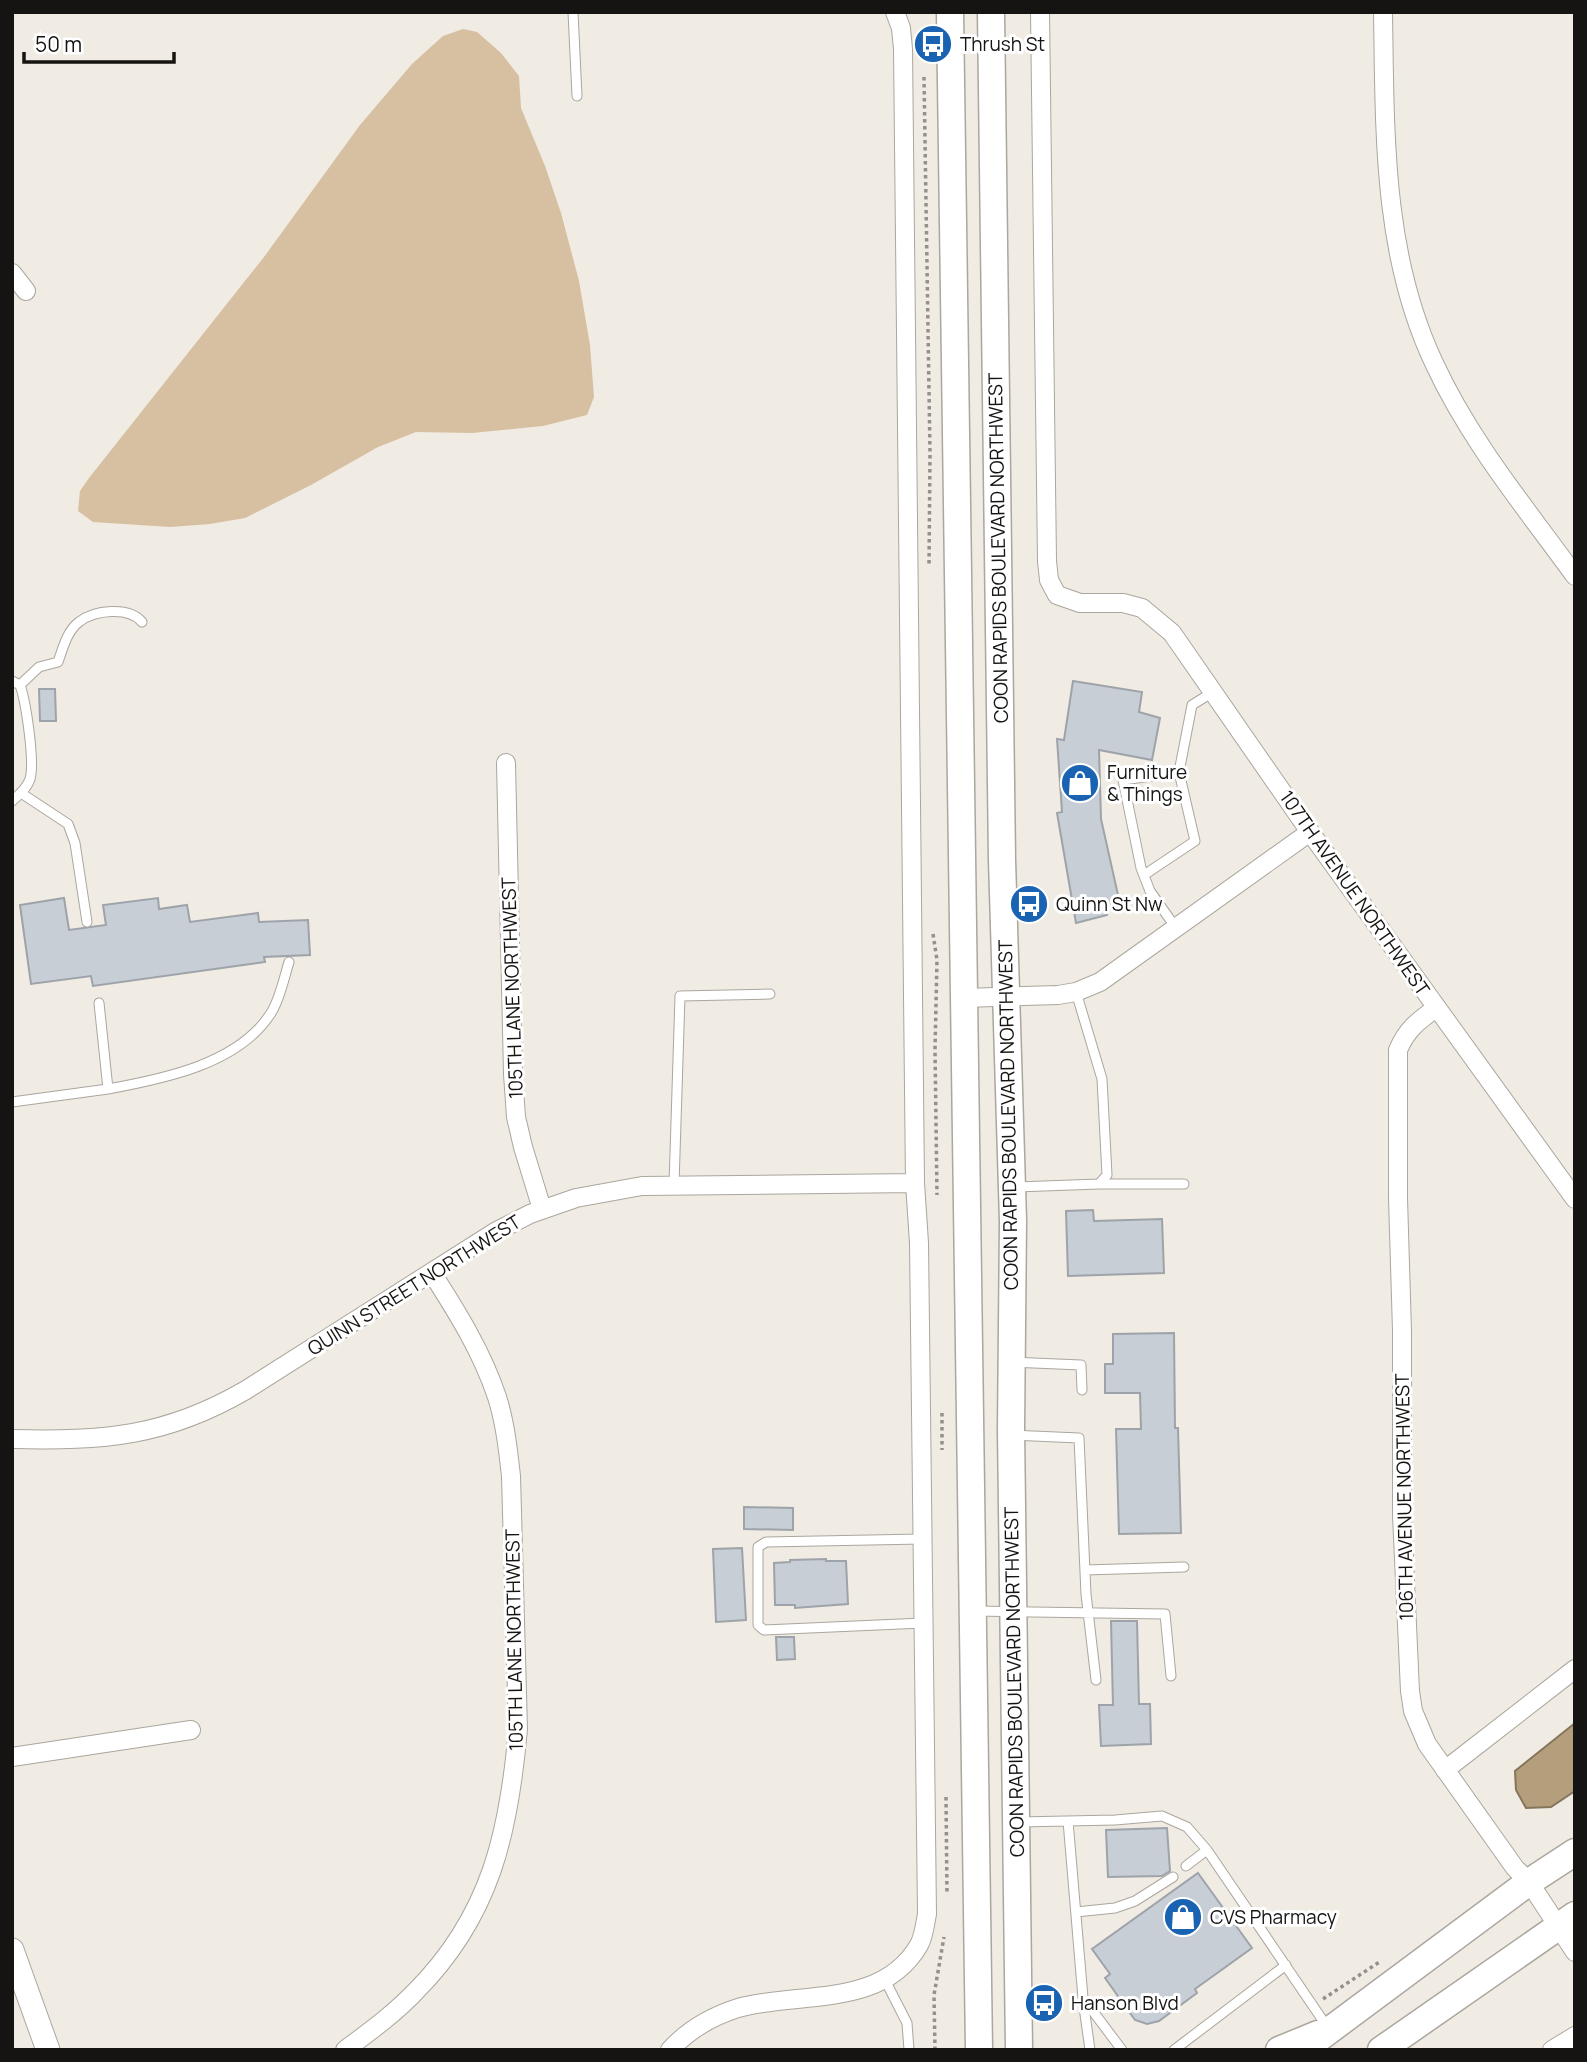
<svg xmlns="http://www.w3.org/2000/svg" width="1587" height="2062" font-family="Manrope,sans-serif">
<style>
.green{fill:#d6c0a1}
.water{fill:#b59e7c;stroke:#85755c;stroke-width:2}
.building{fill:#c8ced6;stroke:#9ea3aa;stroke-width:2}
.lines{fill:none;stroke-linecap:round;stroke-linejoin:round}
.service-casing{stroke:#aba69e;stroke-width:11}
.minor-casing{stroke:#aba69e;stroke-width:20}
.tertiary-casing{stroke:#aba69e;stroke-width:25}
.secondary-casing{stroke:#aba69e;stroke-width:29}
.path{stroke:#94908a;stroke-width:3.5;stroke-dasharray:3.5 3.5;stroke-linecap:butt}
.service{stroke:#fff;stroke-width:9}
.minor{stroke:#fff;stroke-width:18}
.tertiary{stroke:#fff;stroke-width:23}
.secondary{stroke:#fff;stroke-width:26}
.labels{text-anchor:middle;stroke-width:6;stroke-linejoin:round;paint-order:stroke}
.poi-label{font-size:19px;fill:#161412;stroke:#fff;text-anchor:start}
.street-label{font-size:19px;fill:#161412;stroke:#fff}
</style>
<rect width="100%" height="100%" fill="#f0ebe3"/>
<path class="green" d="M463,29l14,3 24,21 18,23 2,32 24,58 16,47 18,68 11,64 4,52 -7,18 -44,11 -71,7 -56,-1 -38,15 -67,38 -66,33 -35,6 -40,3 -77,-5 -15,-11 2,-20 9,-13 175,-221 96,-132 52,-61 31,-28z"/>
<path class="water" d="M1575,1723v68l-24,16 -25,1 -10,-18 -1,-19z"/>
<path class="building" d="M1073,681l69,11 -3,20 21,6 -8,42 -53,-10 2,69 19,85 -14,4 1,7 -31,8 -19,-110 5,-1 -5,-73 7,1z
M39,689h16l1,32h-16z
M64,898l5,32 37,-5 -3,-20 55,-7 1,11 28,-4 3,17 68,-9 1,9 49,-2 2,35 -46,2 1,5 -172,24 -2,-10 -60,8 -11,-79z
M1093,1210l1,11 68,-2 2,54 -96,3 -2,-65z
M1174,1333l1,95h3l3,105 -62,1 -3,-105h25l-1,-36h-35v-29h8v-30z
M744,1507l49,1v22l-49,-1z
M742,1548l4,72 -30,2 -3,-73z
M826,1559v2h20l2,43 -53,4v-3h-20l-1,-42 16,-1v-2z
M1111,1621h26l2,83h11l1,40 -50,2 -2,-41h14z
M776,1637h18l1,22 -18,1z
M1167,1828l3,43 -8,5 -54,1 -2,-47z
M1198,1873l54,75 -57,41 2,4 -38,28 -12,3 -12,-4 -30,-42 5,-4 -18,-25z"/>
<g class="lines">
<g class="service-casing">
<path id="service" d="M573,12l4,84
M12,681l8,4c6,17 15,77 10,94 -3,9 -11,16 -18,22
M20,685l19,-18 19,-5c5,-14 9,-31 21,-40 15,-12 50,-16 63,0
M21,793l47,31 7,19 12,79
M1144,875l51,-34 -16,-69
M1176,928l-26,-37 -9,-23 -18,-88 56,-8 13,-67 21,-13
M108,1089c55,-10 131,-25 163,-76 9,-14 13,-35 18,-51
M12,1102l96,-13 -9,-86
M1099,1184h85
M674,1185l6,-189 90,-2
M1016,1187l83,-3 8,-9 -5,-96 -26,-87
M1013,1362l68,3 1,25
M1013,1435l66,3 7,156 10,86
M922,1539l-156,3 -8,5v78l6,5 159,-7
M1085,1570l99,-3
M975,1611l190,3 6,62
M1068,1821l15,177 39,52
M1018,1822l97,-2 47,-4 25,11 20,23 121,178
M1186,1866l21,-16
M1076,1912l39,-4 20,-7 38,-24
M885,1980l22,43 2,27
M1083,2000l7,50
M1174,2050l112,-85"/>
</g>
<g class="minor-casing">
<path id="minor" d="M1040,12l7,549 2,19 8,15 23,8h43l19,5 30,25 138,199 265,367
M1383,12c2,119 -1,241 51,351 36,78 91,144 141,213
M12,273l14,18
M506,763l7,311 3,43 7,30 19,62
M964,998l94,-3 18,-3 24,-10 210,-150
M1436,1008c-18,13 -29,21 -38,42v148l4,133v184l8,176 3,20 14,33 88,124 14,14 46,70
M12,1439c92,2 153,-2 234,-49l249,-158 35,-18 46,-16 66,-12 273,-3
M12,1757l179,-27
M1445,1770l130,-101
M345,2050c24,-18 49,-36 70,-58 76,-76 94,-160 103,-263l-7,-253c-3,-27 -6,-54 -14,-79 -15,-45 -40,-85 -65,-124
M670,2050c18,-20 43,-34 68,-42 61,-17 144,1 181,-63 5,-9 6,-21 8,-31l-8,-671 -4,-60 -12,-1134 -2,-21 -6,-16
M1552,2050l23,-14"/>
</g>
<g class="tertiary-casing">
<path id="tertiary" d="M12,1950l36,100"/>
</g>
<g class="secondary-casing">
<path id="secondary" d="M950,12l29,2038
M991,12l11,848 11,361 -2,209 8,620
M1279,2050l39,-16
M1303,2050l226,-168 46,-30
M1381,2050l194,-135"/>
</g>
<path class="path" d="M924,77l6,376 -1,113
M933,934l4,26 -2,89 2,146
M942,1413v37
M946,1797l1,98
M1323,1999l58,-38
M935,2050l-1,-55 10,-58"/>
<use href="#service" class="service"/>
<use href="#minor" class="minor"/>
<use href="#tertiary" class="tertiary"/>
<use href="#secondary" class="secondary"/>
</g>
<defs>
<g id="bus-disc" transform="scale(2.0125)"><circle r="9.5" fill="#1a63b3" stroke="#fff"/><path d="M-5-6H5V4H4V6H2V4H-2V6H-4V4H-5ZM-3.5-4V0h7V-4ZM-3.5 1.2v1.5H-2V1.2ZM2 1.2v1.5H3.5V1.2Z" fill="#fff"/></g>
<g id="shop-disc" transform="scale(2.0125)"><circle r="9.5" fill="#1a63b3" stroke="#fff"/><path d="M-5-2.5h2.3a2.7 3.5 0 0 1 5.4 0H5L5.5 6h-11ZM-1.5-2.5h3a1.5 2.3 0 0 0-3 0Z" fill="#fff"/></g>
</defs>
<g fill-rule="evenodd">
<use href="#bus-disc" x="933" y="44"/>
<use href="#shop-disc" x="1080" y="783"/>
<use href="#bus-disc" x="1029" y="904"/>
<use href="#shop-disc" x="1183" y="1917"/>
<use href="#bus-disc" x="1044" y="2003"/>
</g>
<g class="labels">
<g class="poi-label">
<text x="960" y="51">Thrush St</text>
<text x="1107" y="779">Furniture<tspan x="1107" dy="22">&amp; Things</tspan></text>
<text x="1056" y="911">Quinn St Nw</text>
<text x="1210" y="1924">CVS Pharmacy</text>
<text x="1071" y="2010">Hanson Blvd</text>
</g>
<g class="street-label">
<text transform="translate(998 548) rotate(-91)" y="7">COON RAPIDS BOULEVARD NORTHWEST</text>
<text transform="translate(1355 893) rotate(55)" y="7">107TH AVENUE NORTHWEST</text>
<text transform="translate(512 988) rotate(-92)" y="7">105TH LANE NORTHWEST</text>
<text transform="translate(1008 1115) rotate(-91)" y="7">COON RAPIDS BOULEVARD NORTHWEST</text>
<text transform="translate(414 1285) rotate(-32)" y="7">QUINN STREET NORTHWEST</text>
<text transform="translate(1404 1497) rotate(-91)" y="7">106TH AVENUE NORTHWEST</text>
<text transform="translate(514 1640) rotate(-91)" y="7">105TH LANE NORTHWEST</text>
<text transform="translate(1014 1682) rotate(-91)" y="7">COON RAPIDS BOULEVARD NORTHWEST</text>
</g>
</g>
<rect width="1587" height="2062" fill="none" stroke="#161412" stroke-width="28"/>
<path d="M24 52v10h150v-10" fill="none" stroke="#161412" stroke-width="3.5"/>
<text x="35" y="52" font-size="21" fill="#161412" stroke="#ffffff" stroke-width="5" paint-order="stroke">50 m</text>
</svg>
